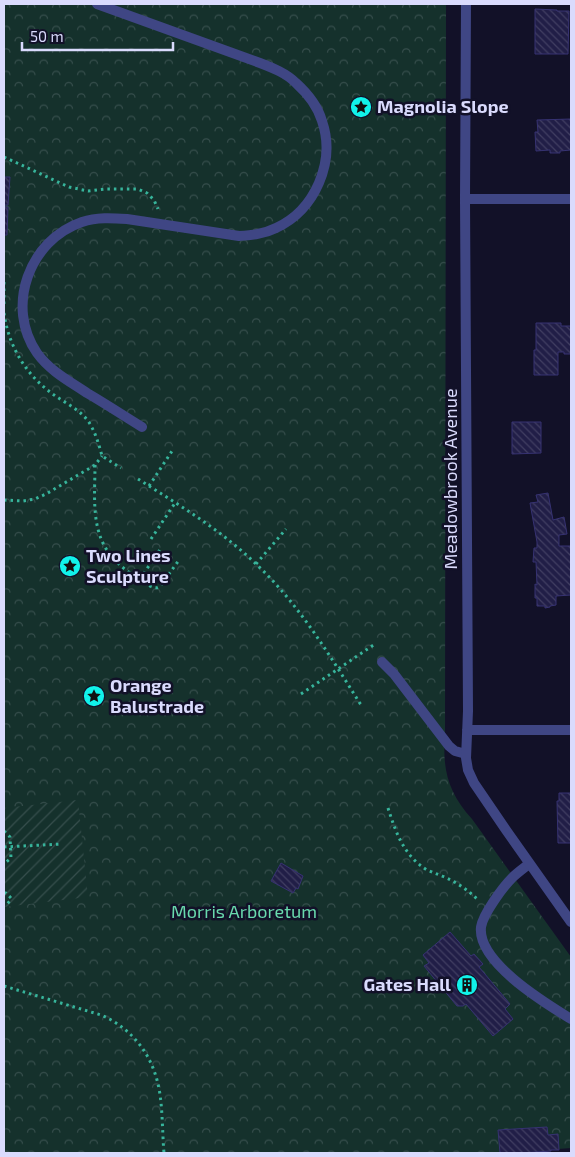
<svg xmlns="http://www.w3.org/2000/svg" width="575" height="1157" font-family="'Exo 2',sans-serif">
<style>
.park{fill:url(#park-crowns)}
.garden{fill:url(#garden-furrows)}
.building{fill:url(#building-back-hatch);stroke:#363272}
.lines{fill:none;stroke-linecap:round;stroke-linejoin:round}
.path{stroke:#37b49b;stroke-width:3;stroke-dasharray:2.5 4;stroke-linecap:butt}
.lane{stroke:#3f4684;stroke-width:10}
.street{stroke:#3f4684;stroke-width:10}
.labels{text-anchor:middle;stroke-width:5;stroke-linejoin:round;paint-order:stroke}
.poi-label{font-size:18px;font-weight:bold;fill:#dadbfd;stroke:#121128;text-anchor:start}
.street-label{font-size:18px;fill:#dadbfd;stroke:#121128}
.park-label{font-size:18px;fill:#69daae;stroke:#121128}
</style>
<defs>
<pattern id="park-crowns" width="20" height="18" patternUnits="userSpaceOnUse" patternTransform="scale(1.25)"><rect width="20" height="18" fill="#15312c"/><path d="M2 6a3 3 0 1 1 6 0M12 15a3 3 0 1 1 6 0" fill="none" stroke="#364e4c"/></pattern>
<pattern id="garden-furrows" width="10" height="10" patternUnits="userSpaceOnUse" patternTransform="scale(1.25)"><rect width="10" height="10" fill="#15312c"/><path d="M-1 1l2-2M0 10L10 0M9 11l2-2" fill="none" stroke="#364e4c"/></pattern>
<pattern id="building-back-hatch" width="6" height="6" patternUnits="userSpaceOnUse" patternTransform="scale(1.25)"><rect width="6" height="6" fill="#211e47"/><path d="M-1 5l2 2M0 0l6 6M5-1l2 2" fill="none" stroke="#413e62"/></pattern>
</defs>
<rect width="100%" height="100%" fill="#121128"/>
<path class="park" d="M4,4h442l-1,733c-3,33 4,57 27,82l99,138v191l-68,5h-499z"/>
<path class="garden" d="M78,800l10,97 -84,10v-99z"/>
<path class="building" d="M535,9l22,1v1h12l-1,43h-33z
M571,119v31l-11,1v2h-10v-3l-14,1 -1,-19h3l-1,-12z
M4,177h6l-2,28h-4z
M4,207h4l-1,28h-3z
M536,323h25v3h10v28h-7v-2h-6v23h-24v-25h2z
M512,422h29v31l-29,1z
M548,493l5,27 11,-3 3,17 -8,1v11h12v49l-15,1v9l-6,1v1l-5,1v-2h-8v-8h-2v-14l2,1 -1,-23h-3l1,-14h3v-6l-7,-39 8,-1 -2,-7z
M559,793h12v50h-13l-1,-42h2z
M281,863l22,13 -5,13 -2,-1 -3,5 -22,-12z
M450,932l21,24 3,-2 9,10 -4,3 31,37 -5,5 8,10 -20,17 -27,-32 -3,2h-6l-33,-40 5,-3 -6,-8z
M547,1127l1,8 10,-1 1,16h-8v1l-29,2h-22l-2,-23z"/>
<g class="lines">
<path class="path" d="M4,157l65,30 19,4 17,-2h33l9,4 7,7 4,9
M4,282v24
M4,313c5,35 23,64 53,84 12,8 26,15 33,27 6,10 9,21 12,32l19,12
M95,465c0,31 -5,68 18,93 10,12 24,19 37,28 5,2 7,3 11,-1l18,-25
M138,479c41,26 83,51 118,85 43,40 74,92 105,141
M149,486l25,-38
M4,500l19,1 12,-2 11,-5 49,-29 7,-9
M151,539l24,-36
M256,564l30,-35
M140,579l21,-31
M301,694l74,-50
M388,808c8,25 16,48 39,62 5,2 10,4 15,6 14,6 25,13 36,24
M4,831l6,6 1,21 -7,6
M4,847l58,-3
M4,893h2l5,5 -1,3 -3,3h-3
M4,986l97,29c28,12 48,35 56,65 6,21 5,51 7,73"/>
<path class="lane" d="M97,4l163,59c13,5 26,10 36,20 11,10 22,24 26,38 14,41 -7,89 -46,107 -12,6 -24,7 -37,8l-112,-17c-15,-1 -30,-2 -45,3 -53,18 -77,85 -45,131 13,18 32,28 50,40 19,11 37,23 55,34
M382,662l12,12 55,72 6,5 11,3
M529,864c-5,4 -12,9 -17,14 -9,9 -29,36 -31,49 -4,35 64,76 90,92"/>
<path class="street" d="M466,4l-1,195 3,512 -2,47 2,12 6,13 32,47 65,92
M465,199h106
M467,730h104"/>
</g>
<defs>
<g id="sight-disc" transform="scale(1.125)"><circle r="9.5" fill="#11f2ea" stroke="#121128"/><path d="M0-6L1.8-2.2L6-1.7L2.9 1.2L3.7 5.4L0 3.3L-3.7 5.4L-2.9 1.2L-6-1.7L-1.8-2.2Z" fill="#111"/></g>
<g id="building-disc" transform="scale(1.125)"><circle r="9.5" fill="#11f2ea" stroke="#121128"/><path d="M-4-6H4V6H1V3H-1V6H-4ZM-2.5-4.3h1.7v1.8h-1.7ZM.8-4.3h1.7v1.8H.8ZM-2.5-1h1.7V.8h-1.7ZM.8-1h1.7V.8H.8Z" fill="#111"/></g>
</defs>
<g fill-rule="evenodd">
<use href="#sight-disc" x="361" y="107"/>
<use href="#sight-disc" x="70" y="566"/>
<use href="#sight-disc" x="94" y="696"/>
<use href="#building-disc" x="467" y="985"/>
</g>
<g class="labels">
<g class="poi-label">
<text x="377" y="113">Magnolia Slope</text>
<text x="86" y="562">Two Lines<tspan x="86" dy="21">Sculpture</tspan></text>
<text x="110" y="692">Orange<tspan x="110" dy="21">Balustrade</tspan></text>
<text x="451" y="991" text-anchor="end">Gates Hall</text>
</g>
<g class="street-label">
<text transform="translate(451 479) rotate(-90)" y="6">Meadowbrook Avenue</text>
</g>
<g class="park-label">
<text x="244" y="918">Morris Arboretum</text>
</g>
</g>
<rect width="575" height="1157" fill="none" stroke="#dadbfd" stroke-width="10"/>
<path d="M22 42v8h151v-8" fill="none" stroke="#dadbfd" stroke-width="2.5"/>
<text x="30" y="42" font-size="15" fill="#dadbfd" stroke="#121128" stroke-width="4" paint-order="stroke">50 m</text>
</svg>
